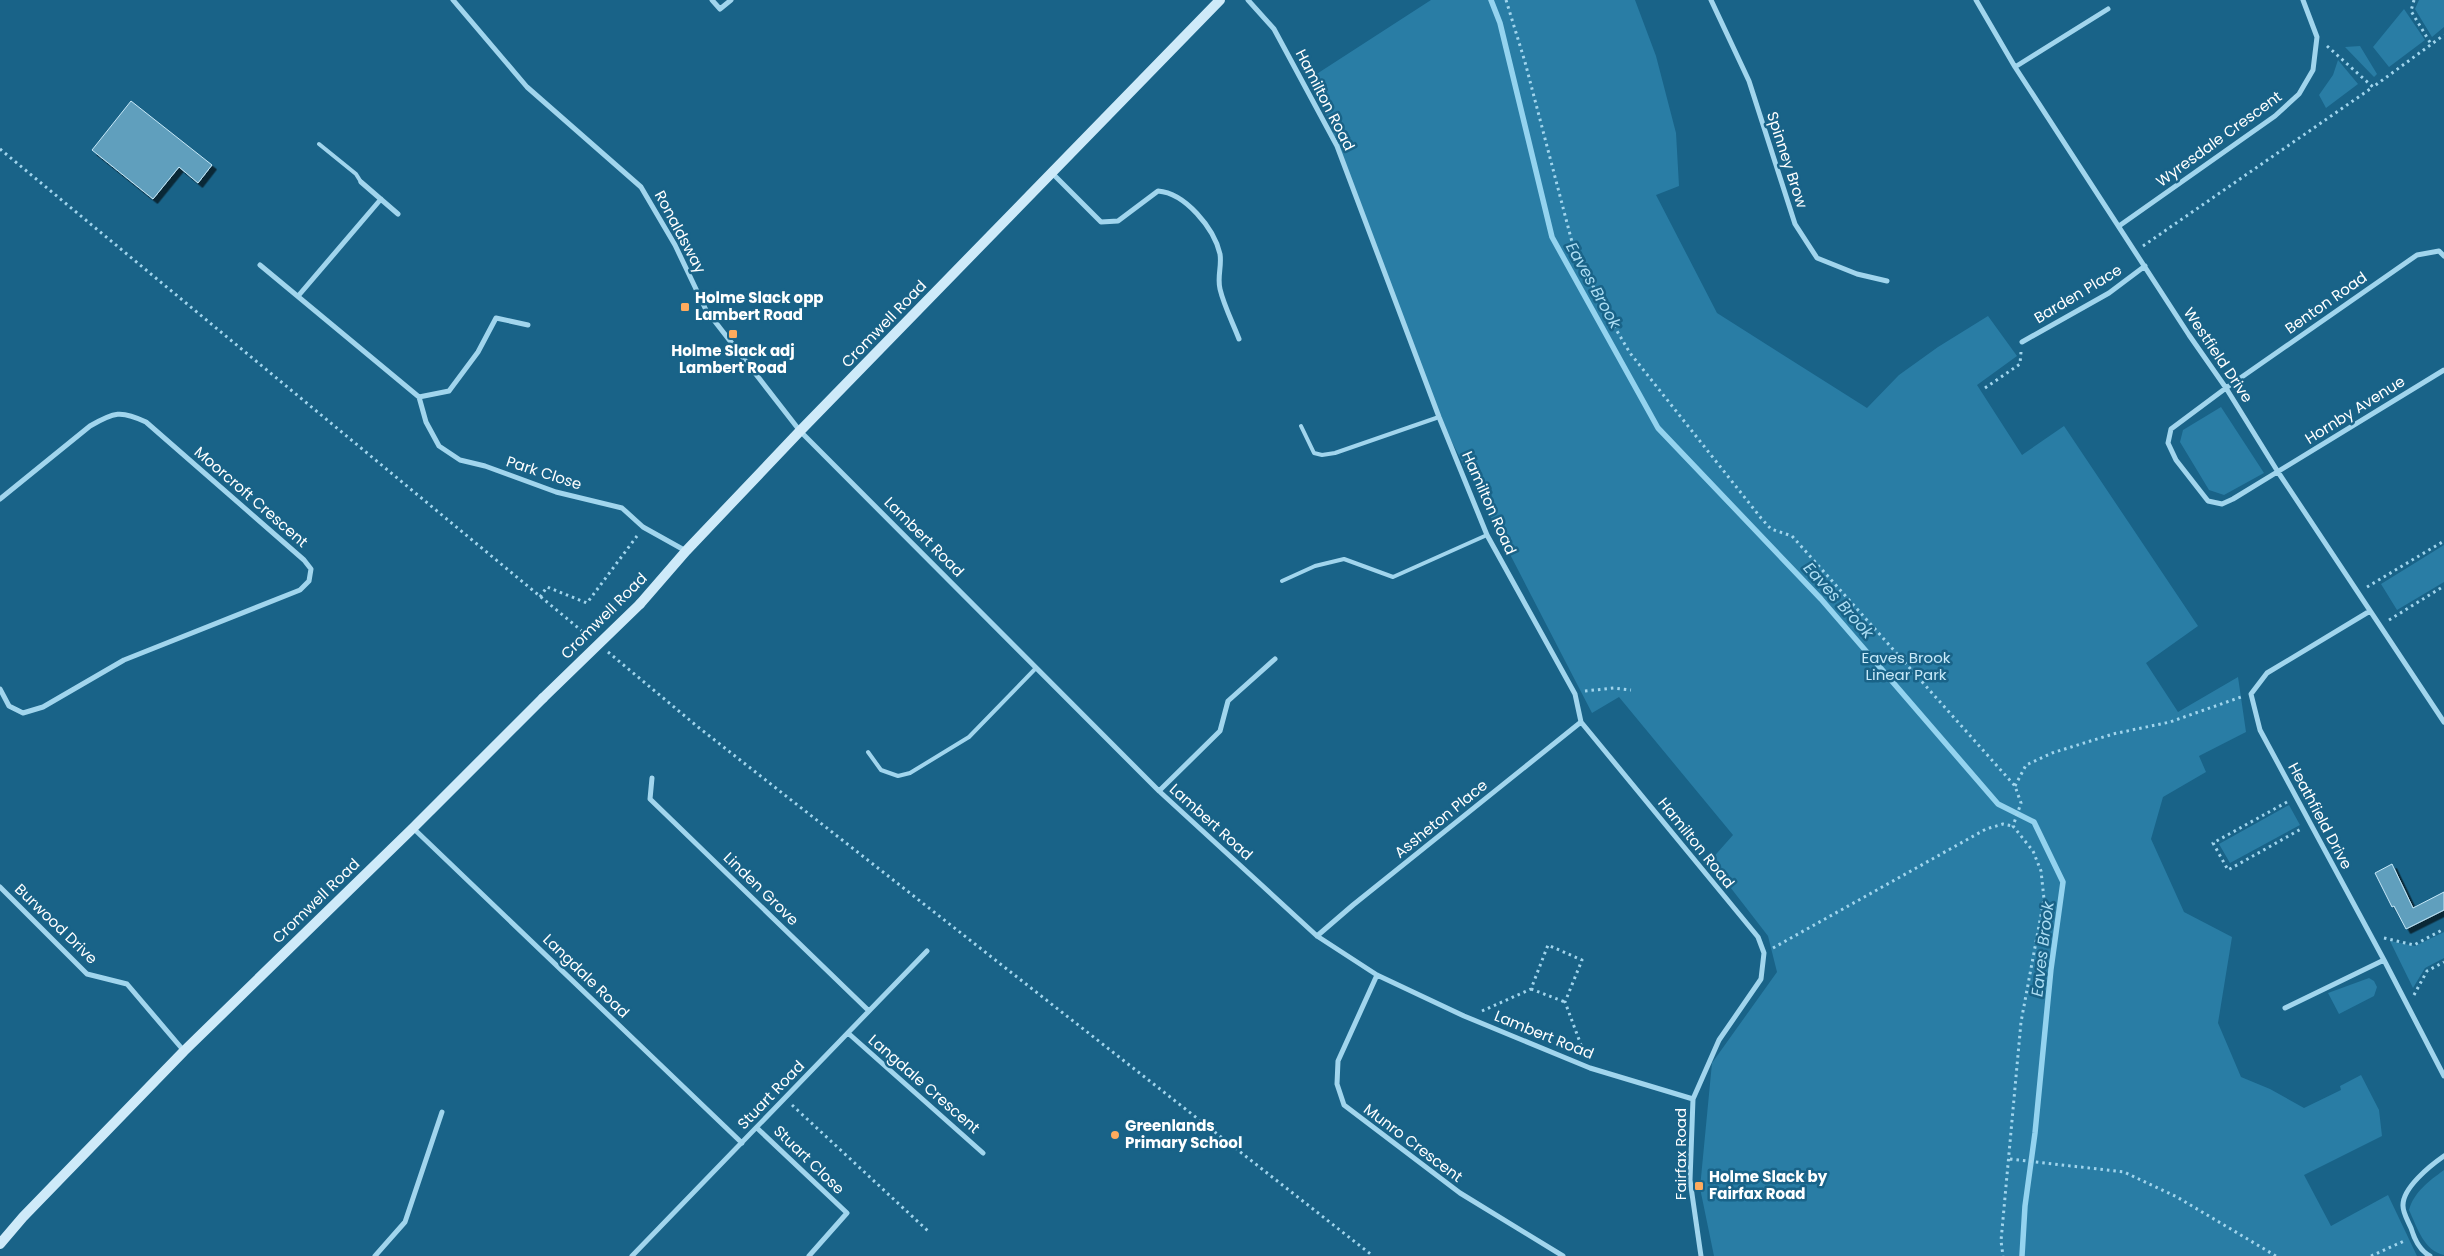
<svg xmlns="http://www.w3.org/2000/svg" width="2444" height="1256" font-family="Poppins,sans-serif">
<style>
.green{fill:#297da5}
.lines{fill:none;stroke-linecap:round;stroke-linejoin:round}
.stream{stroke:#94d3ef;stroke-width:5.5}
.building{fill:#609fbd;stroke:#c7e9f9;filter:url(#shadow)}
.path{stroke:#a1d5ed;stroke-width:3;stroke-dasharray:2.5 4;stroke-linecap:butt}
.lane{stroke:#a1d5ed;stroke-width:4}
.street{stroke:#a1d5ed;stroke-width:5}
.secondary{stroke:#ceeaf9;stroke-width:10}
.secondary-bridge{stroke:#ceeaf9;stroke-width:10}
.poi-dot{fill:#ffab5d;stroke:#196388;stroke-width:2}
.labels{text-anchor:middle;stroke-width:5;stroke-linejoin:round;paint-order:stroke}
.street-label{font-size:15px;fill:#fff;stroke:#196388}
.poi-label{font-size:15px;font-weight:bold;fill:#fff;stroke:#196388;text-anchor:start}
.park-label{font-size:15px;fill:#c7e9f9;stroke:#196388}
.water-label{font-size:16px;font-style:italic;fill:#addef4;stroke:#196388}
</style>
<defs>
<filter id="shadow"><feDropShadow dx="4.5" dy="4.5" stdDeviation="0" flood-color="#0009"/></filter>
</defs>
<rect width="100%" height="100%" fill="#196388"/>
<path class="green" d="M1431,0h204l21,56 20,77 3,53 -23,9 61,118 150,95 32,-33 39,-28 50,-31 29,40 -40,29 45,70 42,-29 134,200 -52,37 32,49 60,-35 8,55 -47,24 7,16 -43,25 -12,42 33,73 48,25 -14,86 23,54 29,12 34,19 37,-18 -1,-4 21,-11 18,35 3,26 -78,39 27,51 57,-31 29,61h-703l-14,-68 12,-125 65,-91 -9,-36 -58,-75 23,-26 -114,-138 -27,16 -153,-296 -127,-340z
M2419,0h25v27l-12,10 -17,-28z
M2404,9l21,31 -36,27 -16,-20z
M2360,46l17,28 -3,3 -29,-30z
M2338,60l20,24 -32,24 -7,-13 14,-20z
M2221,407l43,66 -40,22 -15,-5 -29,-48 3,-12z
M2444,545v37l-47,28 -16,-26z
M2289,805l11,20 -70,38 -11,-19z
M2444,932v26l-19,10 -12,20 -23,-47 25,5z
M2369,978l5,3 3,6 -3,9 -35,18 -11,-21z
M2444,1170v85c-20,-4 -27,-28 -35,-45 5,-18 20,-29 35,-40z"/>
<g class="lines">
<path class="stream" d="M1491,0l9,23 52,214 106,191 163,171 177,205 36,18 29,60 -12,87 -16,164 -10,73 -3,50"/>
</g>
<path class="building" d="M131,101l81,64 -14,18 -19,-16 -26,32 -61,-49z
M2392,864l21,44 31,-16v18l-38,19 -12,-23 -2,1 -17,-34z"/>
<g class="lines">
<path class="path" d="M1506,0l19,62 47,180 32,67 26,44 131,165 10,11 21,7 223,250 6,17 -8,23 20,25 8,20 3,28 -23,123 -20,219 2,15
M2414,0l-3,11 20,33
M2327,46l46,41 71,-52
M0,149l588,487
M2143,246l230,-159
M1985,388l35,-24 1,-12
M2367,587l77,-46
M540,597l7,-10 40,16 50,-67
M2389,620l55,-34
M608,652l90,75 675,529
M1585,691l29,-3 17,2
M2015,786l11,-21 26,-12 61,-19 57,-12 71,-25
M2287,802l-74,41 15,27 73,-41
M2384,938l30,7 30,-16
M1773,948l213,-119 17,-5 10,2
M1531,989l34,13
M2414,995l13,-24 17,-9
M1482,1011l49,-22 17,-44 34,15 -17,42 19,51
M792,1105l136,126
M2010,1159l114,13 53,25 99,59
M2371,1256l33,-15"/>
<path class="lane" d="M319,144l37,30 5,8
M1301,426l13,27 8,2 13,-2 104,-36
M1282,581l33,-15 29,-7 49,18 94,-42
M868,752l13,18 17,6 12,-3 59,-36 67,-69"/>
<path class="street" d="M453,0l74,87 114,100 34,58 31,65 94,121 359,360 158,145 60,39 87,41 126,52 103,31
M712,0l8,9 11,-9
M1248,0l26,29 63,117 102,271 48,118 88,159 6,28 177,215 6,16 -3,26 -42,61 -26,59 -3,81 11,76
M1711,0l38,81 46,143 22,34 40,16 30,7
M1976,0l39,67 174,268 37,53 52,84 166,250
M2015,67l93,-58
M1052,173l49,49 17,-1 40,-30c27,2 56,37 62,63 2,12 -3,23 0,35 4,17 13,34 19,50
M361,182l37,32
M2119,226l156,-110 24,-22 14,-24 4,-33 -14,-37
M2444,256l-5,-5 -22,4 -191,133 -55,41 -3,14 8,17 32,41 14,3 11,-5 211,-129
M260,265l159,132 7,25 13,24 21,14 25,6 71,26 66,16 21,19 43,24
M299,295l82,-96
M2022,342l87,-49 36,-27
M419,397l30,-6 29,-39 18,-34 32,7
M0,499l90,-73c24,-14 31,-16 56,-4l158,138 7,9 -2,12 -9,9 -176,70 -81,47 -20,6 -14,-7 -9,-17
M2370,611l-103,62 -16,21 9,36 124,230 60,116
M652,778l-2,21 219,212
M1159,791l61,-60 8,-30 47,-42
M413,828l329,315
M0,887l87,87 40,10 57,67
M1317,936l36,-31 228,-183
M1377,975l-39,86 -1,23 7,21 116,88 103,63
M2285,1008l99,-48
M848,1033l135,120
M757,1128l90,85 -38,43
M375,1256l30,-34 37,-110
M632,1256l295,-305
M2430,1256c-10,-5 -16,-18 -19,-28 -3,-7 -8,-15 -8,-22 -1,-18 28,-41 41,-50"/>
<path class="secondary" d="M640,604l46,-53 114,-120 420,-431
M0,1244l23,-27 161,-166 229,-223 130,-130"/>
<path class="secondary-bridge" d="M543,698l97,-94"/>
</g>
<g class="poi-dot">
<rect x="680" y="302" width="10" height="10" rx="2.5"/>
<rect x="728" y="329" width="10" height="10" rx="2.5"/>
<circle cx="1115" cy="1135" r="5"/>
<rect x="1694" y="1181" width="10" height="10" rx="2.5"/>
</g>
<g class="labels">
<g class="street-label">
<text transform="translate(1325 100) rotate(63)" y="5">Hamilton Road</text>
<text transform="translate(2219 139) rotate(-36)" y="5">Wyresdale Crescent</text>
<text transform="translate(1787 160) rotate(72)" y="5">Spinney Brow</text>
<text transform="translate(680 232) rotate(62)" y="5">Ronaldsway</text>
<text transform="translate(2078 294) rotate(-31)" y="5">Barden Place</text>
<text transform="translate(2326 303) rotate(-35)" y="5">Benton Road</text>
<text transform="translate(884 324) rotate(-46)" y="5">Cromwell Road</text>
<text transform="translate(2218 355) rotate(56)" y="5">Westfield Drive</text>
<text transform="translate(2355 410) rotate(-32)" y="5">Hornby Avenue</text>
<text transform="translate(544 473) rotate(18)" y="5">Park Close</text>
<text transform="translate(251 497) rotate(41)" y="5">Moorcroft Crescent</text>
<text transform="translate(1489 503) rotate(66)" y="5">Hamilton Road</text>
<text transform="translate(924 537) rotate(45)" y="5">Lambert Road</text>
<text transform="translate(604 616) rotate(-45)" y="5">Cromwell Road</text>
<text transform="translate(2320 816) rotate(62)" y="5">Heathfield Drive</text>
<text transform="translate(1441 819) rotate(-39)" y="5">Assheton Place</text>
<text transform="translate(1211 822) rotate(42)" y="5">Lambert Road</text>
<text transform="translate(1696 843) rotate(51)" y="5">Hamilton Road</text>
<text transform="translate(761 889) rotate(44)" y="5">Linden Grove</text>
<text transform="translate(316 901) rotate(-44)" y="5">Cromwell Road</text>
<text transform="translate(56 924) rotate(44)" y="5">Burwood Drive</text>
<text transform="translate(586 976) rotate(44)" y="5">Langdale Road</text>
<text transform="translate(1544 1035) rotate(22)" y="5">Lambert Road</text>
<text transform="translate(924 1084) rotate(41)" y="5">Langdale Crescent</text>
<text transform="translate(771 1095) rotate(-46)" y="5">Stuart Road</text>
<text transform="translate(1413 1143) rotate(37)" y="5">Munro Crescent</text>
<text transform="translate(1681 1154) rotate(-90)" y="5">Fairfax Road</text>
<text transform="translate(809 1160) rotate(44)" y="5">Stuart Close</text>
</g>
<g class="poi-label">
<text x="695" y="303">Holme Slack opp<tspan x="695" dy="17">Lambert Road</tspan></text>
<text x="733" y="356" text-anchor="middle">Holme Slack adj<tspan x="733" dy="17">Lambert Road</tspan></text>
<text x="1125" y="1131">Greenlands<tspan x="1125" dy="17">Primary School</tspan></text>
<text x="1709" y="1182">Holme Slack by<tspan x="1709" dy="17">Fairfax Road</tspan></text>
</g>
<g class="park-label">
<text x="1906" y="663">Eaves Brook<tspan x="1906" dy="17">Linear Park</tspan></text>
</g>
<g class="water-label">
<text transform="translate(1594 285) rotate(61)" y="6">Eaves Brook</text>
<text transform="translate(1839 600) rotate(48)" y="6">Eaves Brook</text>
<text transform="translate(2042 949) rotate(-83)" y="6">Eaves Brook</text>
</g>
</g>
</svg>
